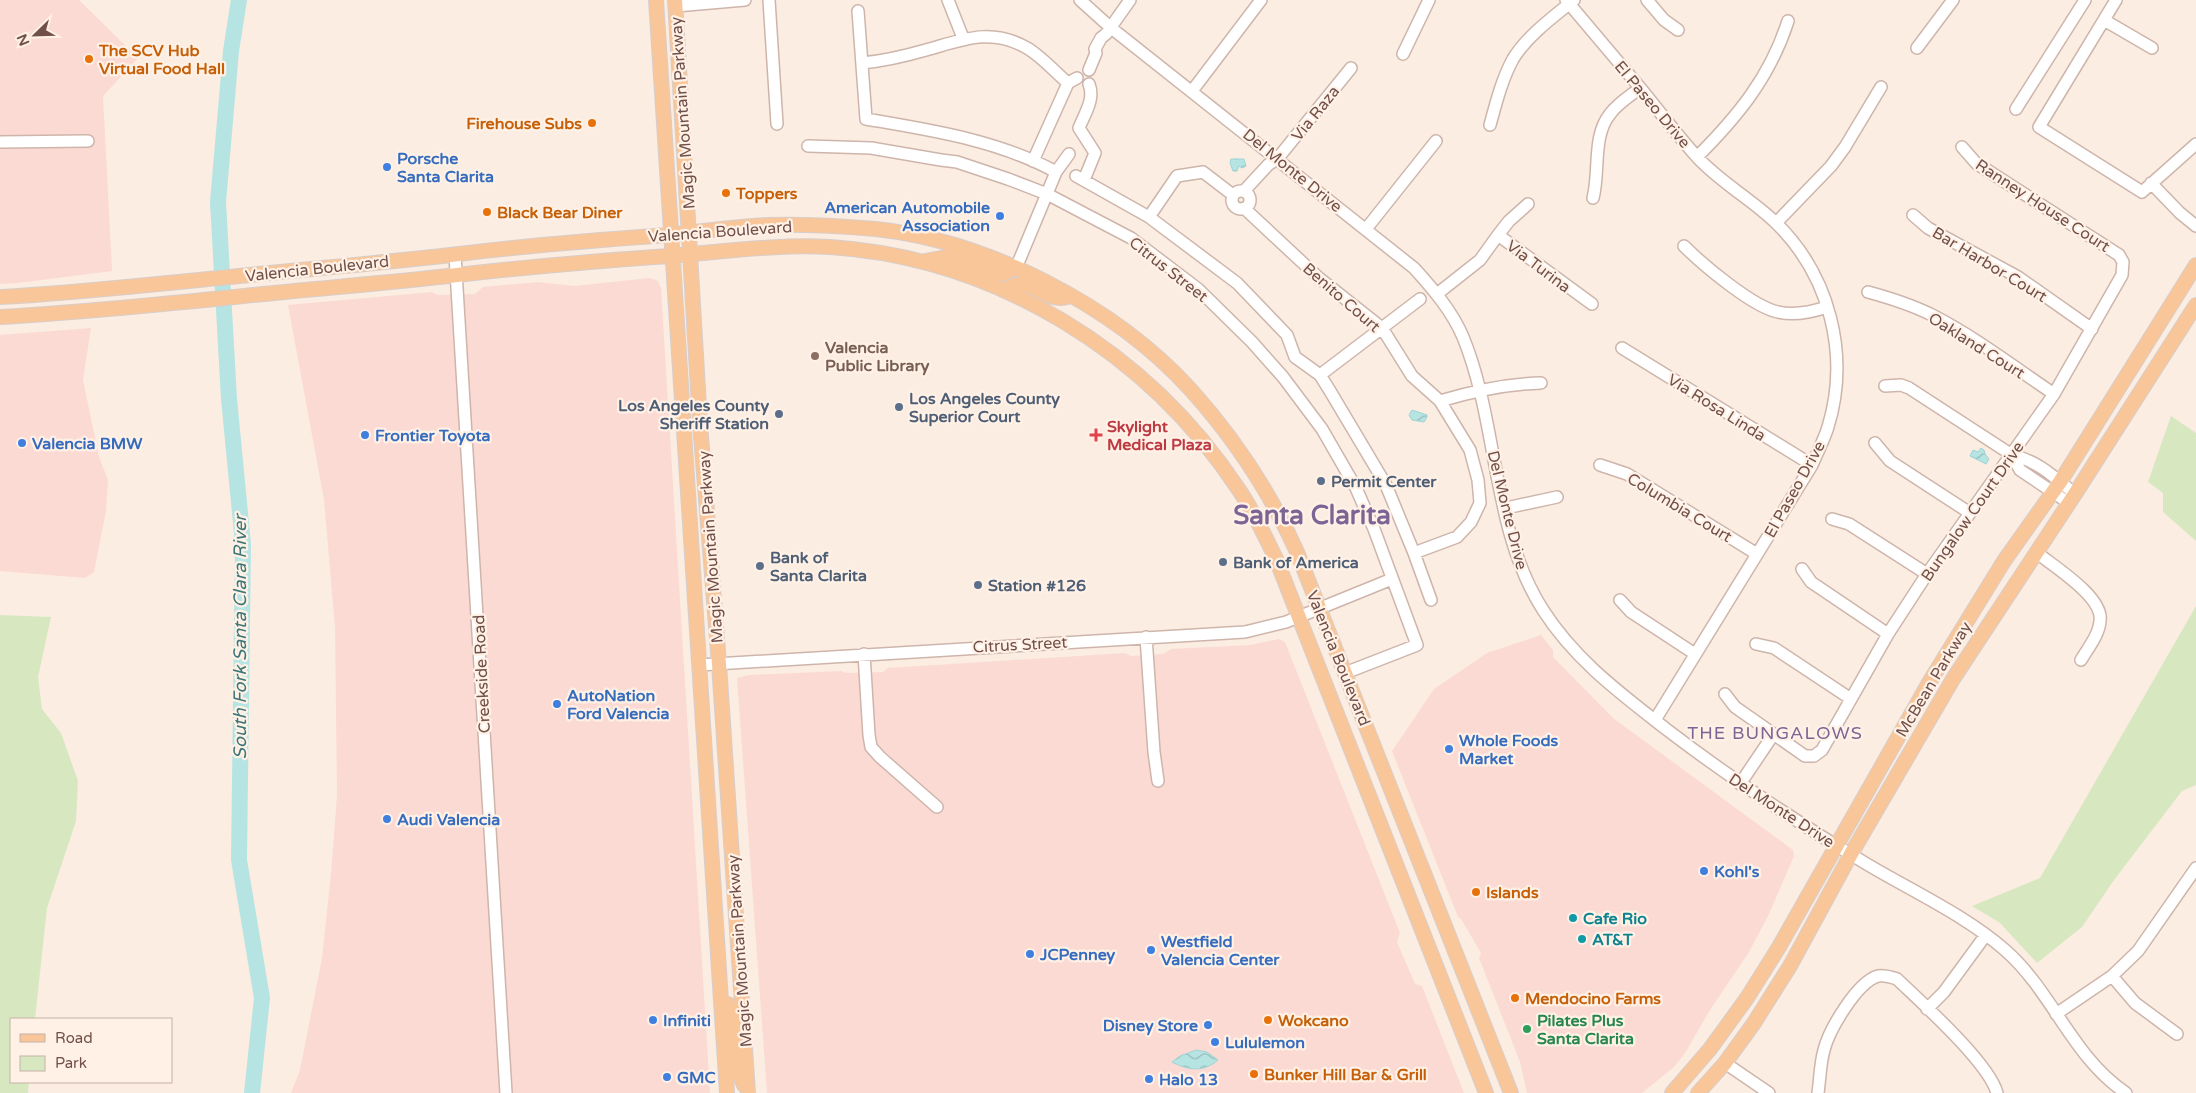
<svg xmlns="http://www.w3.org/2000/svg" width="2196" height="1093" font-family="'Varela Round',sans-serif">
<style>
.commercial{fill:#fcdad4}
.green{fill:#d7e8c0}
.water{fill:url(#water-waves);stroke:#9dd5d5}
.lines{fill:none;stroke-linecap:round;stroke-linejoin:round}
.river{stroke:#b6e4e3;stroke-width:16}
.minor-casing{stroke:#ceb5ab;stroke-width:14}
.major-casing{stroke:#d7cecc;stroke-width:16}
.minor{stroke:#fff;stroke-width:11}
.major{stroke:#f9c69a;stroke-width:14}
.food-dot{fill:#e8710a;stroke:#fff1e6;stroke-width:2}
.shop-dot{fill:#3f7fe0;stroke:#fff1e6;stroke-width:2}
.education-dot{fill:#8d6e63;stroke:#fff1e6;stroke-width:2}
.service-dot{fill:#5c6f8a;stroke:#fff1e6;stroke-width:2}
.health-dot{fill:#e0444e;stroke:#fff1e6;stroke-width:2}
.culture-dot{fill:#0f9aa8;stroke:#fff1e6;stroke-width:2}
.leisure-dot{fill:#2e9e5b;stroke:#fff1e6;stroke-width:2}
.labels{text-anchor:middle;stroke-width:4.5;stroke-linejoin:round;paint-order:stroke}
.food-label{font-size:16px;font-weight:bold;fill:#c56008;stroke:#fff1e6;text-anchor:start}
.street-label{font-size:16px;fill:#715049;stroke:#fff1e6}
.shop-label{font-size:16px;font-weight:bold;fill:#366cbe;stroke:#fff1e6;text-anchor:start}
.education-label{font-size:16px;font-weight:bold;fill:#785e54;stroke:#fff1e6;text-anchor:start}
.service-label{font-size:16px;font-weight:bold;fill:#4e5e75;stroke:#fff1e6;text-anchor:start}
.health-label{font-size:16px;font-weight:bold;fill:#be3a42;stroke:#fff1e6;text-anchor:start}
.culture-label{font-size:16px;font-weight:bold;fill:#0d838f;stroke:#fff1e6;text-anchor:start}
.leisure-label{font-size:16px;font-weight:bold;fill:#27864d;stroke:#fff1e6;text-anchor:start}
.water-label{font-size:18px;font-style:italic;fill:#3d7777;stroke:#fff1e6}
.neighbourhood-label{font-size:18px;letter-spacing:1px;fill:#7c6495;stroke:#fff1e6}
.town-label{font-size:26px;font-weight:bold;fill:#7c6495;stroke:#fff1e6}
</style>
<defs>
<pattern id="water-waves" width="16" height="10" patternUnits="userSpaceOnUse" patternTransform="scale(1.25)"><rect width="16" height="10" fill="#b6e4e3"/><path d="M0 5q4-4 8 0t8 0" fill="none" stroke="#98bbba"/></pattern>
</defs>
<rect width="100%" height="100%" fill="#fbede1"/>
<path class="commercial" d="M0,0h79l59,58 -35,38 9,175 -94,12 -18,1z
M650,278l8,3 3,7 49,805h-419l9,-23 22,-112 9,-84 6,-79 -2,-168 -11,-127 -36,-195 144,-13 5,3 38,-1 8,-7 55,-5 36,4z
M91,328l-8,52 16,77 9,23 -2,31 -12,61 -9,6 -85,-7v-236z
M1541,635l12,15v7l60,61 180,132 1,6 -25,58 -20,38 -39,58 -25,43 -11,14 -32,26h-115l-7,-31 -41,-104 2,-5 -20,-34 -3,-2 -66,-166 42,-62 53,-36z
M1279,639l6,3 115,291 -3,9 18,42 7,2 42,107h-697l-30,-415 12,-3 92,-4 5,2 37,-1 5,-4 237,-15 6,3 32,-2 8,-5 79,-4z"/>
<path class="green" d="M2171,416l25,17v108l-33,-29v-19l-15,-11z
M2196,606v179l-14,6 -68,89 -32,47 -45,36 -37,-40 -28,-17 68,-28z
M0,615l51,2 -13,60 4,32 19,24 17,48 -2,40 -29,87 -12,111h-24v63h18l-1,11h-28z"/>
<path class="water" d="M1231,159h13l2,7 -4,2 -3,-2 -2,5h-4l-3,-8z
M1412,410l15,5v2l-3,5 -12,-2 -3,-5z
M1981,448l3,2 1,4 4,5 -3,5 -16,-8 3,-6 5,2z
M1196,1050l11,2 11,8c-15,13 -30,10 -46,2l8,-6z"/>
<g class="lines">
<path class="river" d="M239,0l-8,51 -13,151 11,197 14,145 -4,316 23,138 -10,95"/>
<g class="minor-casing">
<path id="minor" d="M769,0l8,124
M948,0l15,38
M1080,0l30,27 304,241c19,21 38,43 49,69 36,88 28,192 80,273 32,50 77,83 123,119 63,48 130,93 199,134 45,27 100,52 140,87 48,42 67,107 121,143
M1566,0c25,30 51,60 76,90 18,22 35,45 55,67 24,26 53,41 78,65 55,53 75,133 53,205 -4,13 -11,26 -16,38l-157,255
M1647,0l17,20 14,10
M2116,0l-77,127 103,65 54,-48
M676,6l69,-6
M858,11l8,108c64,11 132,21 190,53
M2104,20l48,28
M1917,48l36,-48
M1403,54l26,-54
M862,63c22,-2 43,-7 64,-13 36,-10 65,-23 101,-2 14,8 28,24 41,35
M1089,70l7,-17 -1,-4 6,-11 5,-4 24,-34
M1192,91l69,-91
M2016,109l69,-109
M1490,125c6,-22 12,-46 23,-66 14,-23 40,-42 61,-59
M0,142l88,-1
M808,146l63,2 70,12 16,2 51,17 39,15 84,44 67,51 54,53 31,35 39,52 34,59 18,41 43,116 -72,28
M1697,157c41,-41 73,-80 91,-136
M1033,161l35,-78 9,-5
M1076,176l73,41 88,66 50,52 8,22 25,18 10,16 56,94 28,68 17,47
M1084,180l11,-27 -16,-25c6,-15 16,-29 10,-44
M2151,183l29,30 16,13
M1232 200a9 9 0 1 1 18 0a9 9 0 1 1-18 0Z
M1244,191l24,-26 10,-7 73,-90
M1593,198c7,-26 -1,-62 17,-84 7,-10 20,-18 30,-26
M1528,204l-19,17 -11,14 94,69
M1244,208l75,70 63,50 30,48 28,25 30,49 8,30 2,23 -9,19 -14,15 -43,16
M1913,215l15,13 90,49 74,52
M1149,217l28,-41 26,-4 30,23
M1776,223l55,-57 14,-19 36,-60
M1366,229l70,-88
M1684,246c19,19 69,61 94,66 17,4 34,0 49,-5
M455,255l51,838
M1016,268l40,-96 13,-18
M1868,292c22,6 44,13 64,23 43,22 82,52 122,79
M1437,294l43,-34 18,-25
M1622,348l190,117
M1320,375l100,-76
M1885,386l16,-1 8,3 103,67c26,6 42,22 63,39
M1440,401c34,-10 66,-17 101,-18
M1875,443l15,18 80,52
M2012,455l8,15 49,33
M1600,465l27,9 130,80
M1506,508l51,-11
M1832,519l17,5 78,50
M2036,552c17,14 68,45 64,69 -1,14 -12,27 -19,39
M1802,569l9,13 77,52
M1620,600l11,12 64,42
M1146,637l8,115 4,29
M1756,644l18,4 77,51
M864,654l5,81 2,12 9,10 57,50
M699,665l546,-33 41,-10 106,-43
M1725,694l10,13 70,49h9l8,-6 66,-116 39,-60 127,-180 68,-119 1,-13 -4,-7 -143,-92 -14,-16
M1740,784l33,-49
M2112,976l23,27 42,31
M1927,1009l17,-17 41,-56
M2056,1014l56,-38 26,-25 58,-83
M1725,1063l44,30
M1818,1093c2,-14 2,-29 6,-43 5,-20 33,-68 54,-74 7,-1 13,1 19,3 25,24 92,84 100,114"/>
</g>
<g class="major-casing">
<path id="major" d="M656,0l71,1093
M675,0l25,423 19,241 29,429
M925,261l22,-4 14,3 41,14 14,-6
M1005,290c24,-18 39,14 62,7
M0,297c77,-4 153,-13 230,-20 76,-8 153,-14 229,-23 70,-9 139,-14 208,-19 34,-3 67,-9 101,-10 35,-1 72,1 108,4 112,12 239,77 315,161 44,49 79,102 106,162l214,541
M0,317c92,-5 183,-15 274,-24 61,-6 122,-11 183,-18 70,-8 140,-14 211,-19 54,-4 107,-12 162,-9 166,11 318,105 409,243 15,22 26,46 37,69l210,534
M728,1004l7,60 9,21
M1672,1093l38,-44 37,-51 32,-51 151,-266 74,-120 56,-79 136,-217
M1698,1093l27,-30 29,-40 36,-57 61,-112 102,-175 122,-185 121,-189"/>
</g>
<use href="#minor" class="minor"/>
<use href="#major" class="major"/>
</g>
<g class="food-dot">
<circle cx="89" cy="59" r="5"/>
<circle cx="592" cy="123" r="5"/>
<circle cx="726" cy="193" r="5"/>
<circle cx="487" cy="212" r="5"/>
<circle cx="1476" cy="892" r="5"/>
<circle cx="1515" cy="998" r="5"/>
<circle cx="1268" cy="1020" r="5"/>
<circle cx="1254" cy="1074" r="5"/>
</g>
<g class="shop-dot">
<circle cx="387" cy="167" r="5"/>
<circle cx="1000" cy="216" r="5"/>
<circle cx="365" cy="435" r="5"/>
<circle cx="22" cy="443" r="5"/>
<circle cx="557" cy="704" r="5"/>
<circle cx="1449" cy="749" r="5"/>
<circle cx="387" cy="819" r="5"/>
<circle cx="1704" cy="871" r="5"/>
<circle cx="1151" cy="950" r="5"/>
<circle cx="1030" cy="954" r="5"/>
<circle cx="653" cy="1020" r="5"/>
<circle cx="1208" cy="1025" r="5"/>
<circle cx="1215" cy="1042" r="5"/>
<circle cx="667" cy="1077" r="5"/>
<circle cx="1149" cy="1079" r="5"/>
</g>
<circle class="education-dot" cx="815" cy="356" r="5"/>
<g class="service-dot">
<circle cx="899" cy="407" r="5"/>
<circle cx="779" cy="414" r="5"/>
<circle cx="1321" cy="481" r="5"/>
<circle cx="1223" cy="562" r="5"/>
<circle cx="760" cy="566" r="5"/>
<circle cx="978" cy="585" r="5"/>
</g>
<path class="health-dot" d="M1093.5 427.5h5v5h5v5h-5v5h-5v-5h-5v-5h5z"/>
<g class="culture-dot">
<circle cx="1573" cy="918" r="5"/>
<circle cx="1582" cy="939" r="5"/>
</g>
<circle class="leisure-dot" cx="1527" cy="1029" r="5"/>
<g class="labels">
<g class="food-label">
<text x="99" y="56">The SCV Hub<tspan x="99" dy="18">Virtual Food Hall</tspan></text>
<text x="582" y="129" text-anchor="end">Firehouse Subs</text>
<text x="736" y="199">Toppers</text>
<text x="497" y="218">Black Bear Diner</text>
<text x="1486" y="898">Islands</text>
<text x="1525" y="1004">Mendocino Farms</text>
<text x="1278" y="1026">Wokcano</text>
<text x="1264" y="1080">Bunker Hill Bar &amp; Grill</text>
</g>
<g class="street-label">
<text transform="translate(1653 104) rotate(50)" y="6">El Paseo Drive</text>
<text transform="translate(682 113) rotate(-94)" y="6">Magic Mountain Parkway</text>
<text transform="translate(1315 113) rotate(-51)" y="6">Via Raza</text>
<text transform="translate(1293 170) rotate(39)" y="6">Del Monte Drive</text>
<text transform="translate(2043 205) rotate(33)" y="6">Ranney House Court</text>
<text transform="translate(720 231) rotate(-4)" y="6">Valencia Boulevard</text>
<text transform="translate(1990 264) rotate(31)" y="6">Bar Harbor Court</text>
<text transform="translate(1539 266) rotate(37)" y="6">Via Turina</text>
<text transform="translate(317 268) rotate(-6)" y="6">Valencia Boulevard</text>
<text transform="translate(1169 269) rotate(38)" y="6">Citrus Street</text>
<text transform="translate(1342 297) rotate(41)" y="6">Benito Court</text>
<text transform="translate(1977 345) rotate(32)" y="6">Oakland Court</text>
<text transform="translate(1717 407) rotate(32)" y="6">Via Rosa Linda</text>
<text transform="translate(1794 489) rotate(-61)" y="6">El Paseo Drive</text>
<text transform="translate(1680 507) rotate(31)" y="6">Columbia Court</text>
<text transform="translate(1508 510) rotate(76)" y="6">Del Monte Drive</text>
<text transform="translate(1972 511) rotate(-55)" y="6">Bungalow Court Drive</text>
<text transform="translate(710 547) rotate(-94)" y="6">Magic Mountain Parkway</text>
<text transform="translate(1020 644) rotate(-3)" y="6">Citrus Street</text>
<text transform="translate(1339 658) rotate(68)" y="6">Valencia Boulevard</text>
<text transform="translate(481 674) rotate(-93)" y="6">Creekside Road</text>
<text transform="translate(1933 679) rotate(-59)" y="6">McBean Parkway</text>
<text transform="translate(1782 810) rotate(33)" y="6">Del Monte Drive</text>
<text transform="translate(739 951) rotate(-94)" y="6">Magic Mountain Parkway</text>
</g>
<g class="shop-label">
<text x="397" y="164">Porsche<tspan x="397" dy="18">Santa Clarita</tspan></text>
<text x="990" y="213" text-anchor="end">American Automobile<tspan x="990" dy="18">Association</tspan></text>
<text x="375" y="441">Frontier Toyota</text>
<text x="32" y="449">Valencia BMW</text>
<text x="567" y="701">AutoNation<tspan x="567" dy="18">Ford Valencia</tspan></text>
<text x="1459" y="746">Whole Foods<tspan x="1459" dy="18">Market</tspan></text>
<text x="397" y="825">Audi Valencia</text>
<text x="1714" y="877">Kohl's</text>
<text x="1161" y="947">Westfield<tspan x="1161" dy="18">Valencia Center</tspan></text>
<text x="1040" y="960">JCPenney</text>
<text x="663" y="1026">Infiniti</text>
<text x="1198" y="1031" text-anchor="end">Disney Store</text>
<text x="1225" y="1048">Lululemon</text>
<text x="677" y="1083">GMC</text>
<text x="1159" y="1085">Halo 13</text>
</g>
<g class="education-label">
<text x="825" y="353">Valencia<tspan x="825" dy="18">Public Library</tspan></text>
</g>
<g class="service-label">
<text x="909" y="404">Los Angeles County<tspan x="909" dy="18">Superior Court</tspan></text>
<text x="769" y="411" text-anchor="end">Los Angeles County<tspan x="769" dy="18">Sheriff Station</tspan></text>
<text x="1331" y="487">Permit Center</text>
<text x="770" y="563">Bank of<tspan x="770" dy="18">Santa Clarita</tspan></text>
<text x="1233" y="568">Bank of America</text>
<text x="988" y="591">Station #126</text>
</g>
<g class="health-label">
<text x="1107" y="432">Skylight<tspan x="1107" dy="18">Medical Plaza</tspan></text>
</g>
<g class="culture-label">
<text x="1583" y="924">Cafe Rio</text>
<text x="1592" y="945">AT&amp;T</text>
</g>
<g class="leisure-label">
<text x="1537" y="1026">Pilates Plus<tspan x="1537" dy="18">Santa Clarita</tspan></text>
</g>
<g class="water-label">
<text transform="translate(240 637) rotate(-90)" y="6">South Fork Santa Clara River</text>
</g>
<g class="neighbourhood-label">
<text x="1775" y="739">THE BUNGALOWS</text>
</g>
<g class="town-label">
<text x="1312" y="524">Santa Clarita</text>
</g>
</g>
<rect x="10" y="1018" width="162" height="65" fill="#fff1e6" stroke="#c6b1a7"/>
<rect x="20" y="1034" width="25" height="8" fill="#f9c69a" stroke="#c6b1a7"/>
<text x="55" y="1043" font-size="15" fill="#715049">Road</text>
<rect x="20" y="1056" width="25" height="15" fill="#d7e8c0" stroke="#c6b1a7"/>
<text x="55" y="1068" font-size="15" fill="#715049">Park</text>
<g transform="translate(35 35) rotate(247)" stroke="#fff1e6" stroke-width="4" paint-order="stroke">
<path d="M0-4L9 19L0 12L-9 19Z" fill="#715049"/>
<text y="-8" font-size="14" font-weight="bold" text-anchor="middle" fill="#715049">N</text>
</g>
</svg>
